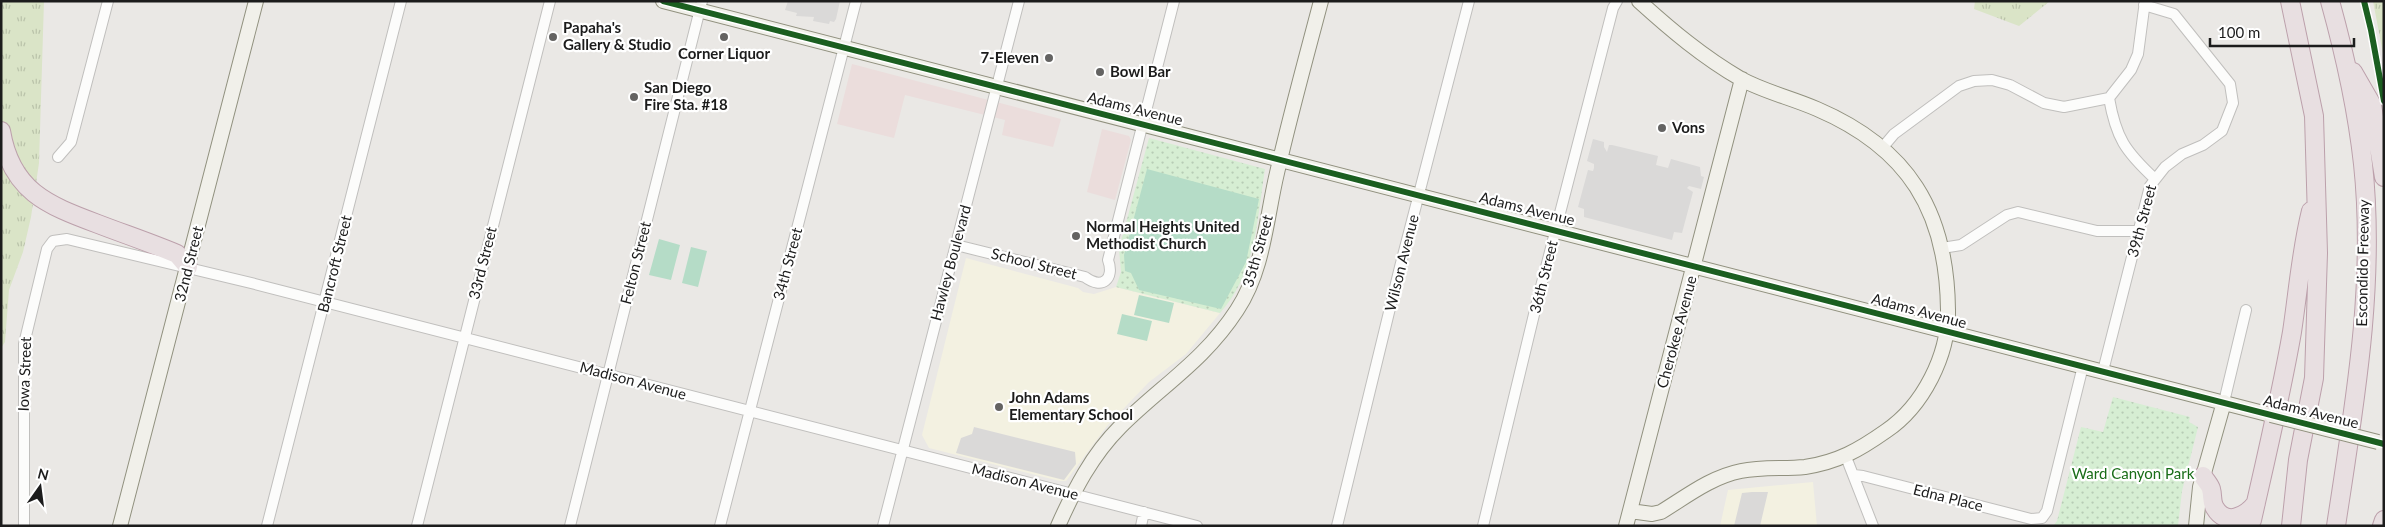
<svg xmlns="http://www.w3.org/2000/svg" width="2385" height="527" font-family="Lato,sans-serif">
<style>
.commercial{fill:#ebdddc}
.education{fill:#f3f1e1}
.grass{fill:url(#grass-tufts)}
.park{fill:url(#park-dots)}
.pitch{fill:#b5dcc7}
.parking{fill:#dad9d8}
.lines{fill:none;stroke-linecap:round;stroke-linejoin:round}
.street-casing{stroke:#c0bfbd;stroke-width:12}
.secondary-casing{stroke:#91917f;stroke-width:16}
.highway-casing{stroke:#bca0ab;stroke-width:20}
.street{stroke:#fcfcfb;stroke-width:10}
.secondary{stroke:#f1f0ea;stroke-width:14}
.highway{stroke:#e8dfe1;stroke-width:18}
.secondary-bridge-casing{stroke:#91917f;stroke-width:16;stroke-linecap:butt}
.secondary-bridge{stroke:#f1f0ea;stroke-width:14}
.cycleway-casing{stroke:#fff;stroke-width:9}
.cycleway{stroke:#1b5e20;stroke-width:6}
.poi-dot{fill:#646362;stroke:#fff;stroke-width:2}
.labels{text-anchor:middle;stroke-width:4.5;stroke-linejoin:round;paint-order:stroke}
.poi-label{font-size:15px;font-weight:bold;fill:#1c1c1c;stroke:#fff;text-anchor:start}
.street-label{font-size:15px;fill:#1c1c1c;stroke:#fff}
.park-label{font-size:15px;fill:#196d18;stroke:#fff}
</style>
<defs>
<pattern id="grass-tufts" width="24" height="20" patternUnits="userSpaceOnUse" patternTransform="scale(1.25)"><rect width="24" height="20" fill="#dae4c7"/><path d="M3 7l-1-3M5 7V3M7 7l1-3M15 17l-1-3M17 17v-4M19 17l1-3" fill="none" stroke="#bac3aa"/></pattern>
<pattern id="park-dots" width="8" height="8" patternUnits="userSpaceOnUse" patternTransform="scale(1.25)"><rect width="8" height="8" fill="#d6eed3"/><path d="M2 2h.1M6 6h.1" fill="none" stroke="#b7ccb5" stroke-width="1.8" stroke-linecap="round"/></pattern>
</defs>
<rect width="100%" height="100%" fill="#eae8e5"/>
<path class="commercial" d="M852,64l209,55 -8,28 -51,-12 3,-15 -100,-25 -11,43 -57,-14z
M1102,129l27,7 2,4 -16,60 -28,-8z"/>
<path class="education" d="M966,258l112,30 5,4 11,2 22,-7 104,26 -34,41 -37,28 -42,44 -41,55h-6l-131,-33 -7,-13z
M1813,482l4,44h-97l8,-36z"/>
<path class="grass" d="M1,1h43l-5,162 -8,54 -8,35 -14,38 -4,52 -4,6z
M1975,1h75l-31,25 -45,-17z
M2373,1h11v58z"/>
<path class="park" d="M1149,138l116,31c-8,50 -9,104 -45,144l-104,-26 5,-15 -2,-23z
M2113,397l77,20 -1,5 9,5 -16,64 -4,35h-125l4,-5 24,-94 22,5z"/>
<path class="pitch" d="M1147,169l112,30 -13,63 -25,47 -82,-19 -8,-17 -6,-2 -1,-16z
M659,239l21,6 -9,35 -22,-5z
M691,247l16,4 -9,36 -16,-4z
M1139,295l35,8 -5,20 -35,-8z
M1122,314l30,7 -5,20 -30,-7z"/>
<path class="parking" d="M788,1h52l-4,18 -2,3 -4,-1 -1,3 -16,-3 1,-4 -18,-1 1,-3 -12,-3z
M1593,139l11,3v5l3,5 2,-7h3l46,11 -2,9 12,3 3,-9 29,8 1,9 3,1 -3,12 -12,-3 -2,2 6,4 -11,41 -8,-1 -2,8 -88,-23v-8l-6,-2 10,-37 5,1 1,-3v-4l-7,-3z
M974,427l101,25 1,12 -12,16 -108,-27 5,-15 11,-4z
M1752,492h16l-8,34h-26l8,-33z"/>
<g class="lines">
<g class="street-casing">
<path id="street" d="M2145,1l-7,53 -7,16 -22,28c7,40 16,53 46,81
M1883,147l11,-13 65,-48 15,-5 18,-1 18,5 34,18 20,4 45,-9
M58,157l13,-15 37,-141
M956,245l129,32c17,13 30,2 23,-17l66,-259
M1942,248l19,-3 46,-30 11,-3 79,19h42
M2103,371l47,-185 15,-19 17,-13 21,-9 19,-14 11,-28 -3,-19 -56,-70 -30,-9
M2224,402l22,-92
M1846,457l27,69
M1854,475l9,1 168,43 11,-1 5,-7 36,-145
M24,526v-182l23,-95 6,-8 14,-2 188,45 942,242
M267,526l134,-525
M417,526l133,-525
M570,526l132,-525
M720,526l136,-525
M883,526l136,-525
M1141,526l3,-14
M1337,526l63,-259 69,-266
M1483,526l54,-224 76,-294 4,-7"/>
</g>
<g class="secondary-casing">
<path id="secondary" d="M663,1l1608,414
M1630,511l22,3 9,-2c26,-16 50,-35 80,-41 21,-4 43,-2 64,-4 33,-5 54,-17 81,-36 37,-25 63,-76 62,-121 -1,-99 -40,-162 -131,-201 -25,-11 -52,-17 -76,-30 -38,-22 -70,-49 -102,-78
M120,526l136,-525
M1058,526c16,-36 34,-71 62,-99 41,-41 84,-66 117,-117 27,-41 29,-91 40,-137 13,-57 29,-115 44,-172
M1626,526l116,-447
M2196,526l4,-39 24,-85"/>
</g>
<g class="highway-casing">
<path id="highway" d="M2290,1l24,115 4,137 -4,125 -16,82 -7,66
M2330,1c15,54 27,108 33,163 13,121 -9,243 -27,362
M2353,72l19,33 12,72
M1,131c10,60 46,74 97,93 26,10 53,19 79,30l11,13
M2203,476c2,4 7,9 8,13 2,7 0,13 4,19 11,19 31,8 41,-5
M2248,526l4,-6c14,-62 29,-125 40,-188 6,-40 9,-81 19,-121
M2382,526l2,-6"/>
</g>
<use href="#street" class="street"/>
<use href="#secondary" class="secondary"/>
<use href="#highway" class="highway"/>
<g class="secondary-bridge-casing">
<path id="secondary-bridge" d="M2271,415l107,27"/>
</g>
<use href="#secondary-bridge" class="secondary-bridge"/>
<g class="cycleway-casing">
<path id="cycleway" d="M663,1l1721,443
M2364,1l7,29 13,71"/>
</g>
<use href="#cycleway" class="cycleway"/>
</g>
<g class="poi-dot">
<circle cx="553" cy="37" r="5"/>
<circle cx="724" cy="37" r="5"/>
<circle cx="1049" cy="58" r="5"/>
<circle cx="1100" cy="72" r="5"/>
<circle cx="634" cy="97" r="5"/>
<circle cx="1662" cy="128" r="5"/>
<circle cx="1076" cy="236" r="5"/>
<circle cx="999" cy="407" r="5"/>
</g>
<g class="labels">
<g class="poi-label">
<text x="563" y="33">Papaha's<tspan x="563" dy="17">Gallery &amp; Studio</tspan></text>
<text x="724" y="59" text-anchor="middle">Corner Liquor</text>
<text x="1039" y="63" text-anchor="end">7-Eleven</text>
<text x="1110" y="77">Bowl Bar</text>
<text x="644" y="93">San Diego<tspan x="644" dy="17">Fire Sta. #18</tspan></text>
<text x="1672" y="133">Vons</text>
<text x="1086" y="232">Normal Heights United<tspan x="1086" dy="17">Methodist Church</tspan></text>
<text x="1009" y="403">John Adams<tspan x="1009" dy="17">Elementary School</tspan></text>
</g>
<g class="street-label">
<text transform="translate(1135 109) rotate(14)" y="5">Adams Avenue</text>
<text transform="translate(1527 209) rotate(14)" y="5">Adams Avenue</text>
<text transform="translate(2142 221) rotate(-75)" y="5">39th Street</text>
<text transform="translate(1258 251) rotate(-74)" y="5">35th Street</text>
<text transform="translate(483 263) rotate(-76)" y="5">33rd Street</text>
<text transform="translate(636 263) rotate(-76)" y="5">Felton Street</text>
<text transform="translate(951 263) rotate(-75)" y="5">Hawley Boulevard</text>
<text transform="translate(1402 263) rotate(-76)" y="5">Wilson Avenue</text>
<text transform="translate(2363 263) rotate(-89)" y="5">Escondido Freeway</text>
<text transform="translate(189 264) rotate(-76)" y="5">32nd Street</text>
<text transform="translate(335 264) rotate(-76)" y="5">Bancroft Street</text>
<text transform="translate(788 264) rotate(-75)" y="5">34th Street</text>
<text transform="translate(1034 264) rotate(14)" y="5">School Street</text>
<text transform="translate(1544 277) rotate(-76)" y="5">36th Street</text>
<text transform="translate(1919 311) rotate(15)" y="5">Adams Avenue</text>
<text transform="translate(1677 332) rotate(-75)" y="5">Cherokee Avenue</text>
<text transform="translate(25 374) rotate(-88)" y="5">Iowa Street</text>
<text transform="translate(633 381) rotate(15)" y="5">Madison Avenue</text>
<text transform="translate(2311 412) rotate(14)" y="5">Adams Avenue</text>
<text transform="translate(1025 482) rotate(14)" y="5">Madison Avenue</text>
<text transform="translate(1948 498) rotate(14)" y="5">Edna Place</text>
</g>
<g class="park-label">
<text x="2133" y="479">Ward Canyon Park</text>
</g>
</g>
<rect width="2385" height="527" fill="none" stroke="#1c1c1c" stroke-width="5"/>
<g transform="translate(40 487) rotate(14)" stroke="#ffffff" stroke-width="4" paint-order="stroke">
<path d="M0-4L9 19L0 12L-9 19Z" fill="#1c1c1c"/>
<text y="-8" font-size="14" font-weight="bold" text-anchor="middle" fill="#1c1c1c">N</text>
</g>
<path d="M2210 38v8h144v-8" fill="none" stroke="#1c1c1c" stroke-width="2.5"/>
<text x="2218" y="38" font-size="15" fill="#1c1c1c" stroke="#ffffff" stroke-width="4" paint-order="stroke">100 m</text>
</svg>
